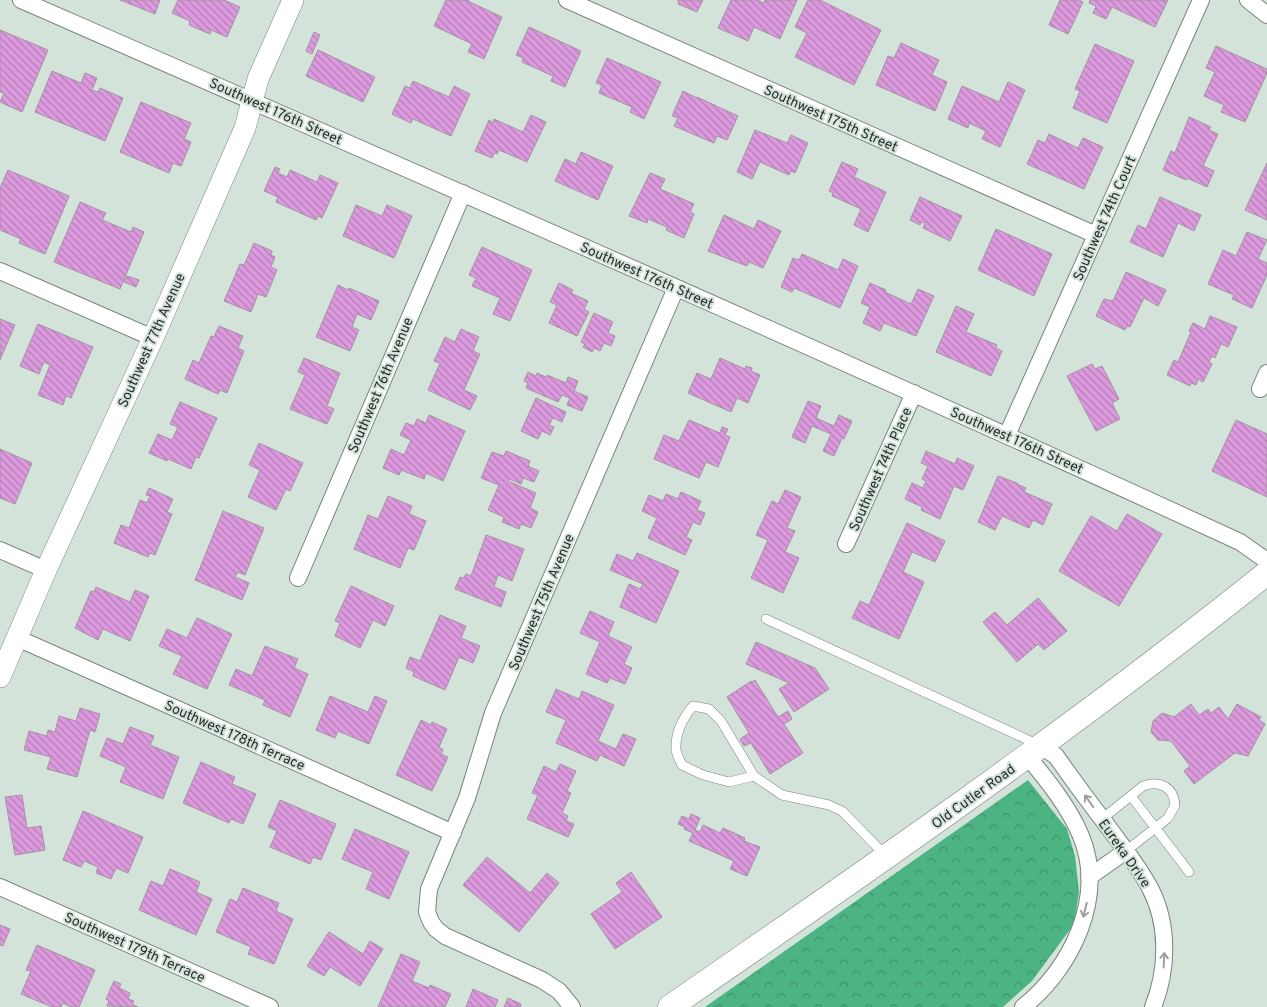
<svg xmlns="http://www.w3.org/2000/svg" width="1267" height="1007" font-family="Overpass,sans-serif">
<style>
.forest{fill:url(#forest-crowns)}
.building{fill:url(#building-back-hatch);stroke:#a095a0}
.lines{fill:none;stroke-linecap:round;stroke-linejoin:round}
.service-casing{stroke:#78857d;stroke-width:10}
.minor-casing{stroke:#78857d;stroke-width:18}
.tertiary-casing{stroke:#78857d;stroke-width:22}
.secondary-casing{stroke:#78857d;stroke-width:25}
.service{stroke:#fff;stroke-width:9}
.minor{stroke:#fff;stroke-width:16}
.tertiary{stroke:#fff;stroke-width:21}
.secondary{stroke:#fff;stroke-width:24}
.oneway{stroke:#9ea09f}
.labels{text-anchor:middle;stroke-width:4;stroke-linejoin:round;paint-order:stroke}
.street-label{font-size:14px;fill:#272d2a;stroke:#d4e3da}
</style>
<defs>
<pattern id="forest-crowns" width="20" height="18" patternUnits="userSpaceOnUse" patternTransform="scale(1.25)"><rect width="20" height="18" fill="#4cb382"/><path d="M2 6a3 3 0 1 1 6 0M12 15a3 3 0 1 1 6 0" fill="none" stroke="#3f926b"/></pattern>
<pattern id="building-back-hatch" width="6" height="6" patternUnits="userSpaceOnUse" patternTransform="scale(1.25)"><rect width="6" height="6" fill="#dd9adf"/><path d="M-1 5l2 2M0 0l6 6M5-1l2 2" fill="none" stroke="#b37eb5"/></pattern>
</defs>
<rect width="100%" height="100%" fill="#d4e3da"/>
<path class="forest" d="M1028,780l39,49 8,27 4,36 -5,32 -42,57 -29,26h-298z"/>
<path class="building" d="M120,0h40l-5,14z
M178,0h46l16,7 -13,30 -16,-7 -1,4 -21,-9 1,-4 -18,-8z
M446,0h23l-1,1 34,16 -18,42 -16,-7 4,-8 -38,-18z
M677,0h26l-6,12 -19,-8 1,-3z
M731,0h26l7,3 1,-3h32l-17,39 -26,-12 -6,14 -30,-13z
M808,0h12l61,30 -27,55 -59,-28 12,-24 -12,-6z
M1060,0h19l4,2 -15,32 -19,-9z
M1090,0h78l-13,27 -43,-20 -6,12 -13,-6 3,-7 -7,-3z
M529,27l52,24 -16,36 -14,-6 2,-5 -31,-14 1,-4 -7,-3z
M0,30l48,20 -26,62 -22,-10 4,-9 -4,-1z
M314,32l6,3 -8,19 -6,-3z
M901,43l38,17 -7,15 15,7 -12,29 -59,-26 12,-29 6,2z
M1095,44l39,17 -27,62 -34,-15 7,-17 -5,-2z
M1216,46l51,23v4l-22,49 -24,-10 3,-7 -20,-9 11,-24 -9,-4z
M318,50l57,27 -12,25 -57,-26z
M607,58l54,24 -17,37 -14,-7 2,-5 -33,-14 3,-8 -6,-2z
M52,71l29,12 4,-10 12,5 -5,12 6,2 2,-4 23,10 -18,43 -70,-29z
M413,81l36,16 5,-11 16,8 -19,42 -38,-17 -2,4 -19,-9 13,-28 5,2z
M1008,82l17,8 -25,57 -18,-8 4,-8 -17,-8 -1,5 -20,-9 14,-33 37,16z
M683,91l14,7v-1l41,19 -11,24 -10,-4 -3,7 -40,-17 4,-8 -6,-2z
M141,102l50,21 -7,16 7,3 -10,24 -8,-3 -4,10 -49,-21z
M531,115l15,7 -19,40 -28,-12 -2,4 -3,-1 -2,5 -17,-7 14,-31 4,3 1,-4 29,13z
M1189,117l22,10 -2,3 9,4 -15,32 11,5 -7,16 -20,-9 -1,2 -23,-10 8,-19 4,2z
M755,130l32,13 4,-8 17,8 -13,30 -4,-2 -2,4 -29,-13 -8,17 -15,-7z
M1049,134l29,14 5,-10 20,9 -19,42 -57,-25 11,-24 7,3z
M581,152l32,14 -15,34 -43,-19 10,-22 11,5z
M842,162l16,7 -4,8 32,15 -18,40 -14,-7 7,-16 -29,-13 1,-3 -4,-2z
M1267,163v57l-22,-10z
M275,167l5,2 -2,4 9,4 3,-7 27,12 3,-7 18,8 -16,35 -4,-2 -2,4 -40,-18 2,-5 -14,-6z
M8,170l61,26 -24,58 -26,-11 2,-4 -21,-9v-42z
M650,173l15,6 -5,10 34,15 -4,8 4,2 -10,24 -18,-8 1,-3 -19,-8 -1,4 -18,-7z
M920,197l42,19 -12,25 -27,-13 2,-5 -4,-1 -1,3 -10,-5z
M1160,197l41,18 -7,16 -16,-8 -15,34 -33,-15 8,-17 8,4z
M80,202l26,11 -4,7 29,12 2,-5 11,5 -24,57 -66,-27z
M356,205l26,11 5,-11 25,11 -18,42 -51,-22z
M724,215l30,14 4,-9 23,11 -18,37 -14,-6 -2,4 -39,-15z
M996,229l56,25 -18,42 -56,-26z
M1247,232l20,8 -9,19 9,4v12l-15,33 -20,-9 2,-4 -26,-11 15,-34 13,6z
M254,243l18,8 -1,4 4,2 -4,10 6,3 -11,27 -8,-3 -7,18 -27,-11 16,-37 4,1z
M482,247l50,23 -22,51 -17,-7 7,-16 -28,-12 4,-8 -7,-3z
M802,254l36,16 5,-11 15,7 -18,42 -46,-20 -2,4 -11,-5 12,-29 6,2z
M1126,272l40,18 -8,16 -14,-8 -14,29 -3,-1 -2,4 -29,-14 8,-17 9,2z
M127,276l12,4 -3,7 -12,-5z
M559,283l14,7 -2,3 17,8 -4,8 5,3 -12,24 -28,-13 8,-18 -7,-3z
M870,283l16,7 -1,2 26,12 7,-15 16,7 -18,40 -32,-13 -4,8 -17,-8 7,-16 -9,-4z
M338,285l10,5 1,-2 30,13 -8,19 -14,-6 -5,13 7,3 -9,21 -34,-14z
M956,306l18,8 -8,18 31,13 -1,3 6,3 -11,25 -55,-24z
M594,313l19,9 -5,11 7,3 -4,10 -7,-3 -4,8 -6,-3 -2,4 -9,-5 2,-3 -4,-2z
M1210,316l27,11 -9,20 -7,-3 -6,14 -3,-2 -3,6 3,2 -9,18 -5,-3 -2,6 -5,-2 -1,3 -23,-11 7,-15 4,2 13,-30 -2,-1 4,-8 12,6z
M0,319l15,6 -15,35z
M38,324l55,23 -22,51 -5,-2 -3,9 -25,-10 12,-30 -6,-3 -5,12 -19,-8z
M219,326l24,10 -5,12 6,3 -17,42 -7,-3 -2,4 -33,-15 8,-19 6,3 12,-27 3,1z
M461,329l18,8 -6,14 7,3 -16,36 13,6 -7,14 -42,-20 12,-27 -6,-2 11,-24 10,5z
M304,358l36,15 -13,33 7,3 -7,15 -37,-15 15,-34 -7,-3z
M720,358l25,11 1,-3 6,2 -1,3 9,4 -12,28 -11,-5 -6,14 -43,-19 9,-20 14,6z
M1092,364l3,5 7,-3 17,33 -7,4 8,16 -24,12 -29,-55z
M528,372l8,4 1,-3 9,4 1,-2 19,8 2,-6 10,4 -4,10 14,6 -6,14 -15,-6 3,-7 -8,-3 -4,7 -32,-14 2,-5 -4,-2z
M536,398l30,14 -4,10 -9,-4 -4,7 5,2 -4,8 -8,-4 -4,8 -17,-8z
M808,401l13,5 -5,12 18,8 5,-11 13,6 -8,18 -2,-1 -8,18 -11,-5 8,-17 -19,-8 -7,17 -13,-6z
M180,402l37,16 -18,40 -3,-1 -5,12 -23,-10 -1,2 -18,-8 9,-19 14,6 6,-13 -8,-3z
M429,415l36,16 -22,50 -17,-8 -2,6 -23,-9 -2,5 -16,-7 8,-19 13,6 7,-15 -11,-5 6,-12 8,3 3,-7 9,4z
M689,420l31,13 2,-6 6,2 -3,6 5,2 -12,30 -12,-5 -7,16 -45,-19 10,-24 15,6z
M1236,420l31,14v63l-55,-26z
M259,443l44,20 -13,28 -4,-2 -10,21 -28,-13 12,-27 -11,-5z
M0,449l32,14 -17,41 -15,-6z
M506,451l24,10 -2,5 11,5 -5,11 -11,-4 -2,6 -12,-5 -1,2 28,12 -6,15 8,4 -7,16 -10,-4 -2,5 -17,-7 2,-5 -16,-7 11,-25 -18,-7 11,-26 12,4z
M926,451l29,13 2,-6 17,8 -11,24 -9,-4 -14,33 -19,-9 1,-3 -17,-8 7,-16 11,5 3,-7 -4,-2 6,-13 -7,-3z
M998,476l19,7v1l9,4 -2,4 28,12 -9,21 -10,-5 -4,8 -27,-12 -7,14 -17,-8z
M149,488l24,11 -6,13 5,2 -17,41 -5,-2 -2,4 -34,-14 7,-18 8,3 11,-28 7,3 3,-7 -4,-1z
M785,490l16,7 -14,31 8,3 -10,21 14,6 -16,35 -32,-15 17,-38 -12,-5 16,-34 6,3z
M681,492l20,9 -4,9 8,3 -5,12 -7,-3 -7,15 6,3 -7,15 -37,-17 9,-20 -15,-7 7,-16 14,6 3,-7 12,5z
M388,496l24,10 -3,8 17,7 -12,29 -6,-2 -8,20 -46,-19 14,-34 10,4z
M223,511l41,17 -19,47 -7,-3 -3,5 14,6 -7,17 -47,-20z
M1127,514l35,20 -43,72 -60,-35 32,-55 26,15z
M907,523l38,18 -10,21 -23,-10 -9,20 21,10 -25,57 -47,-21 8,-17 9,4z
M486,535l38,14 -12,32 -14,-6 -4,12 12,5 -5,15 -46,-18 5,-12 4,1 2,-4 5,2z
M637,553l42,18 -23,52 -36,-16 9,-23 11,5 3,-5 -33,-14 7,-16 16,7z
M351,586l43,20 -9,20 -12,-6 -13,28 -25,-12 5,-13 -5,-2z
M96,587l34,15 5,-12 14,6 -19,45 -27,-12 -5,11 -23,-12 16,-37 3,1z
M1038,598l29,33 -23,19 -6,-6 -21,18 -34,-40 12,-10 12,13z
M590,611l24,11 -6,14 24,11 -8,17 8,4 -7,16 -15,-6 -3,5 -21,-9 14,-32 -20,-9z
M440,615l26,11 -5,12 19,8 -7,17 -14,-6 -14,33 -32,-14 1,-4 -8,-4 4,-11 10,4z
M197,618l35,16 -25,55 -34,-15 9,-18 -23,-10 8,-17 20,9z
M756,642l59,26 14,21 -35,23 -15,-23 10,-6 -43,-19z
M265,646l33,13 -4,9 14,6 -18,43 -27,-12 2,-5 -36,-15 7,-16 16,7z
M755,680l23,37 10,-6 4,8 -8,5 19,29 -33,21 -19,-31 -7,3 -4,-7 9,-6 -22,-36 24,-16 1,1z
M556,689l23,10 3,-8 32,14 -16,36 18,8 7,-15 13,5 -12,27 -24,-11 -3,6 -41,-18 10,-23 -20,-8z
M330,696l38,16 7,-16 12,5 -18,43 -31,-13 -3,7 -19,-8z
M1191,704l8,11 9,-6 3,4 8,-6 9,12 9,-15 24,13 -2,3 6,4 -17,32 -13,-3 -41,31 -10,-13 6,-5 -19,-25 -13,-1 -7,-8 2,-11 9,-8 12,4z
M80,708l20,6 -5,18 -5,-2 -13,47 -30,-8 4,-12 -27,-7 5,-19 18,5 1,-6 7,2 4,-16 17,5z
M421,720l10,5 1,-3 15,7 -8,18 4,3 -2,4 7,3 -16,34 -36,-16z
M130,727l24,9 -4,9 29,12 -16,42 -43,-17 6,-15 -26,-11 7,-18 16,6z
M201,762l34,15 -3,7 24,10 -13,30 -12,-5 -2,4 -46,-20z
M560,764l16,7 -9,20 4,2 -9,20 6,3 -2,5 8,3 -6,13 -41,-18 11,-24 -6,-2 12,-27 12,6z
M22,795l5,33 14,-2 4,24 -30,5 -10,-58z
M280,800l56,24 -15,36 -8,-3 -3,7 -40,-17 7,-16 -9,-4z
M83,811l60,26 -15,36 -12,-5 -5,11 -15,-6 2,-6 -14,-6 -3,6 -18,-7z
M691,814l9,4 -5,12 5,2 3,-7 17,8 3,-5 22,10 -1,3 16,6 -13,29 -17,-7 4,-8 -45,-20 4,-8 -9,-4 1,-2 -7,-3 4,-8 7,3z
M355,829l54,23 -20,47 -23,-10 7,-17 -31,-13z
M487,857l43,36 17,-20 12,10 -40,49 -56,-47z
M170,869l30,13 -4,10 16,7 -16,36 -57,-25 12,-29 12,5z
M631,872l31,45 -47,32 -24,-35 31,-22 -6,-9z
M243,888l36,15 -3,8 17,8 -19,45 -26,-10 3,-7 -35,-15 14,-33 7,3z
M0,925l10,4 -7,17 -3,-1z
M329,932l34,22 7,-13 13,8 -23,37 -30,-19 -6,9 -17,-10z
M37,945l58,25 -16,37h-8l-8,-4 -2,4h-9l-31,-13 10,-23 -5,-1z
M401,954l19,8 -8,19 17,7 1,-3 21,9 -6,13h-67z
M114,981l7,3 -2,4 11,5 -2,6 6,2 -2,3 6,3 -31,-1 2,-5 -3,-2z
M473,989l25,11 -3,7h-29z
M508,998l13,6 -1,3h-16z"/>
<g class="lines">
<g class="service-casing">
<path id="service" d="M766,619l273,126
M754,776l-25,6 -26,-7 -21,-10c-2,-4 -5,-10 -6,-15 -1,-16 7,-32 17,-44l16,3 12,12 33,55 28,19 47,10 13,6 43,44
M1131,796l58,76
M1102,819l41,-33c16,-6 31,1 32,19l-7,13 -42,33"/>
</g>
<g class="minor-casing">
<path id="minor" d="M21,0c407,178 815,356 1219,542l27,19
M567,0l529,235
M1248,0l19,15
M0,271l153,67
M1260,389l7,-16
M1007,435l194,-435
M846,544l68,-151
M0,550l46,20
M298,578l165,-385
M17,638l194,86 242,109
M1041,746l15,10c16,23 33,46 50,68 15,21 32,41 44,64 19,36 18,82 3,119
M1089,877l37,-26
M0,887l270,120
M572,1007l-13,-16 -17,-11 -97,-44 -9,-7 -5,-7 -4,-10 2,-23 38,-91 26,-85 183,-425
M1023,1007c49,-39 83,-110 58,-171 -12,-29 -34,-56 -53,-79"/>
</g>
<g class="tertiary-casing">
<path id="tertiary" d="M0,677l46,-107 107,-232 92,-210 13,-49 35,-79"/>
</g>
<g class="secondary-casing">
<path id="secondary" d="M670,1007c203,-140 405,-280 597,-434"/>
</g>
<use href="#service" class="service"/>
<use href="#minor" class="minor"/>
<use href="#tertiary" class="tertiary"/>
<use href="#secondary" class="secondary"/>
</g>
<defs><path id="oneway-shaft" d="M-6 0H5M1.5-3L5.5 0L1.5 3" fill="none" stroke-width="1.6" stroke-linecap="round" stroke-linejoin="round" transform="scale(1.25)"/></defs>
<g class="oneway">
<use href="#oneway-shaft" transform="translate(1089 801) rotate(-126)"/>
<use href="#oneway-shaft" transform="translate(1085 910) rotate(104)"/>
<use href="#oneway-shaft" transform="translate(1164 960) rotate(-87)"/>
</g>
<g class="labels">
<g class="street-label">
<text transform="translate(276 111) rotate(24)" y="5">Southwest 176th Street</text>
<text transform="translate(831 118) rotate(24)" y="5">Southwest 175th Street</text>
<text transform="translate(1104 218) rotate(-66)" y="5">Southwest 74th Court</text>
<text transform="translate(647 275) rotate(24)" y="5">Southwest 176th Street</text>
<text transform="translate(151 340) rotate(-66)" y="5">Southwest 77th Avenue</text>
<text transform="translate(380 385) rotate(-67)" y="5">Southwest 76th Avenue</text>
<text transform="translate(1017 440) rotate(24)" y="5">Southwest 176th Street</text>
<text transform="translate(880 469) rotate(-66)" y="5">Southwest 74th Place</text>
<text transform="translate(541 602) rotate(-67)" y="5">Southwest 75th Avenue</text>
<text transform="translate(235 735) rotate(24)" y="5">Southwest 178th Terrace</text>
<text transform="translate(973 796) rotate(-36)" y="5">Old Cutler Road</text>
<text transform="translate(1125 853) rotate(55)" y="5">Eureka Drive</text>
<text transform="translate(135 947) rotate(24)" y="5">Southwest 179th Terrace</text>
</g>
</g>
</svg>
